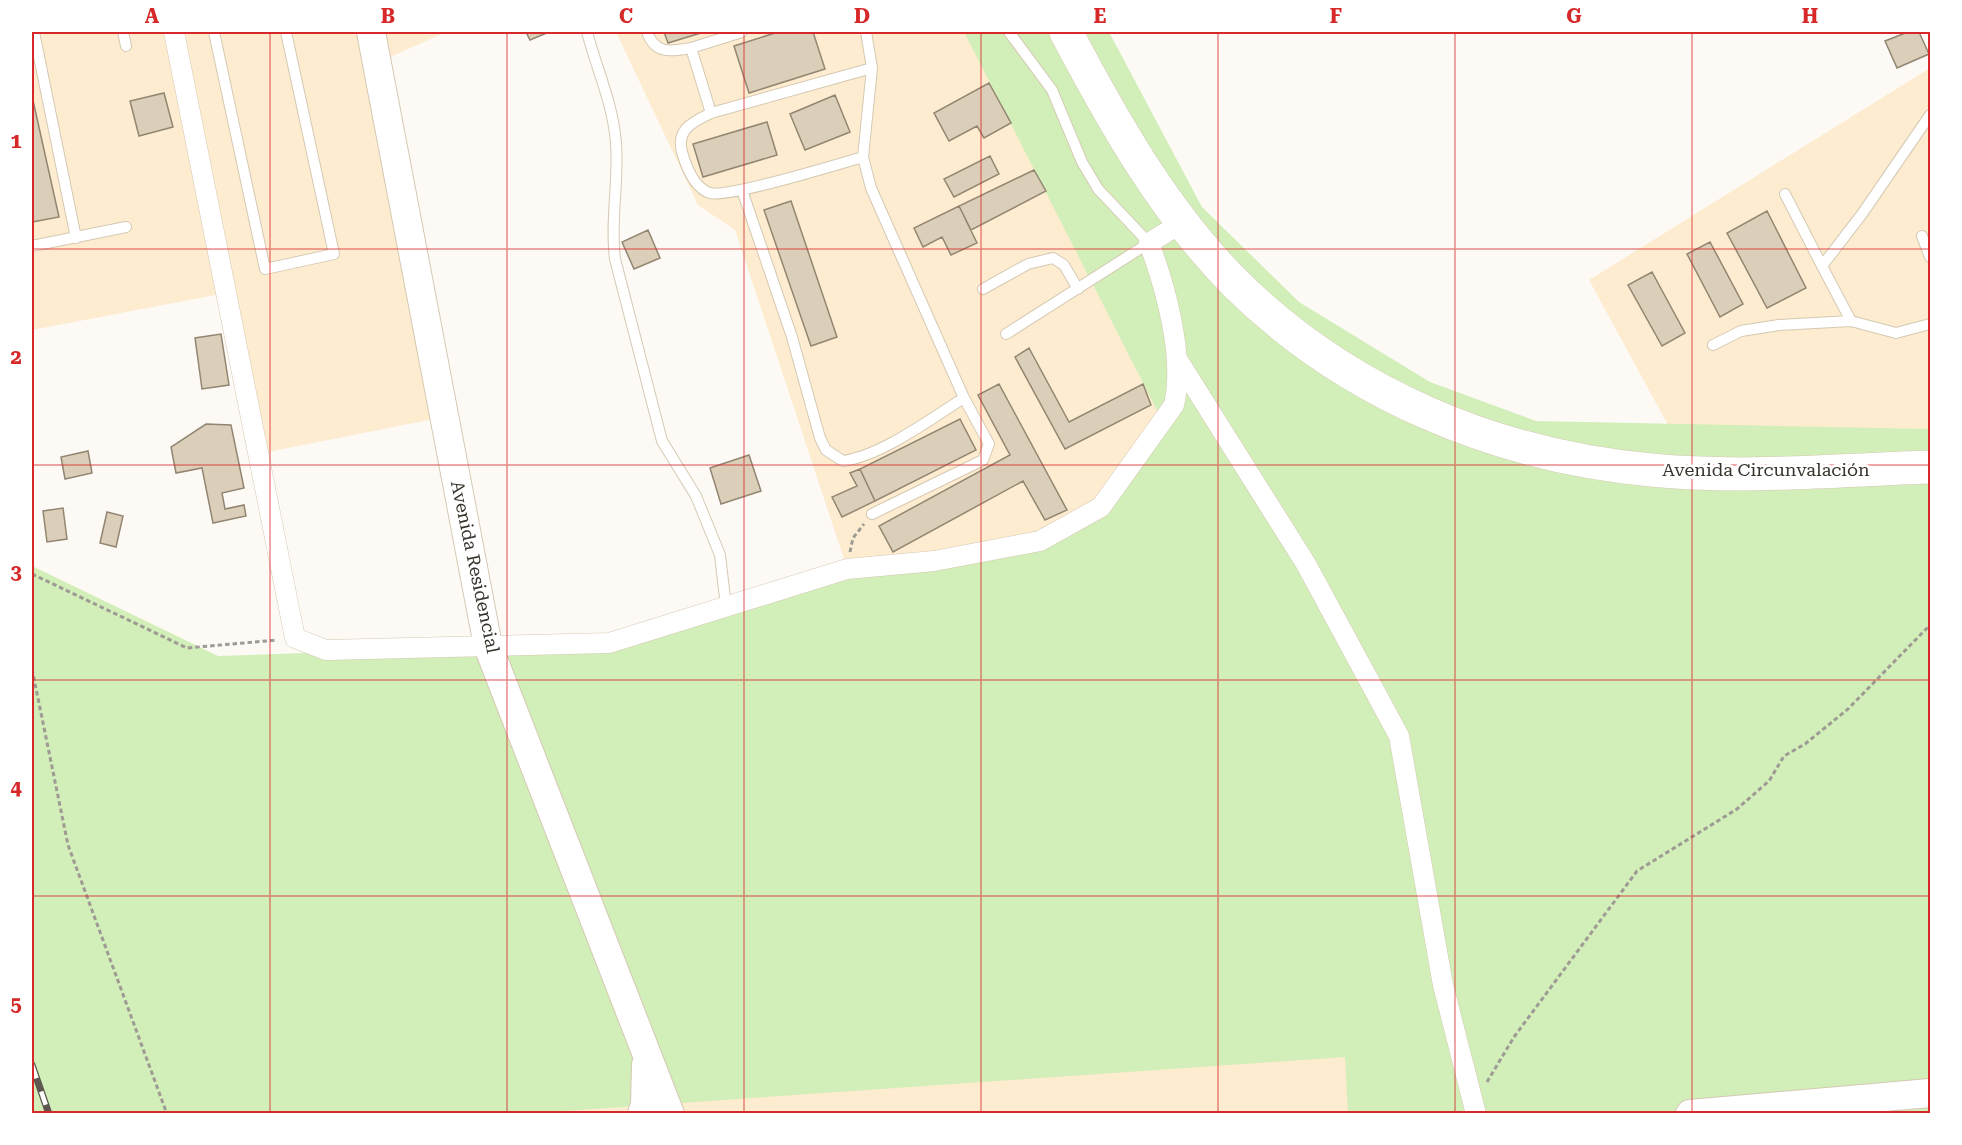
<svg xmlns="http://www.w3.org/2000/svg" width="1962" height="1145" font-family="'Roboto Serif',serif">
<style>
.built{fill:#fdeccf}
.green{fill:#d2eeb9}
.building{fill:#dccfba;stroke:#928672;stroke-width:1.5}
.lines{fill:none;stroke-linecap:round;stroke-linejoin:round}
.service-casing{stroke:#d5c9b3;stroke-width:12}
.minor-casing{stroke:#d5c9b3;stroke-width:21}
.secondary-casing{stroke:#d5c9b3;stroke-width:30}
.trunk-casing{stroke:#d5c9b3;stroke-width:34}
.path{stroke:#9e9a94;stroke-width:3;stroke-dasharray:4.5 3;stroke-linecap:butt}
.service{stroke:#fff;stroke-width:10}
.minor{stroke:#fff;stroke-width:20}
.secondary{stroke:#fff;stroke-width:28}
.trunk{stroke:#fff;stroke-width:33}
.rail-casing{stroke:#5c5850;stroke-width:7}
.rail{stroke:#fff;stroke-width:4.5;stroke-dasharray:14;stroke-linecap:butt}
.grid{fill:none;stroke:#d62828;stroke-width:1.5;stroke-opacity:0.55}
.labels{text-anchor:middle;stroke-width:6;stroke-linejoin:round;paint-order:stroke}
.street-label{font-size:18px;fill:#38332b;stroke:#fff}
.neatline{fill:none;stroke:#d62828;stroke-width:2}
.grid-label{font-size:20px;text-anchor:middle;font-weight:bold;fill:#d62828}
</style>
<rect width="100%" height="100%" fill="#fdfaf6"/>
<path class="built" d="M32,32h414l-69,31 67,354 -186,37 -32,-161 -194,37z
M616,32h393l467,1081h-1444v-547l186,90h70l38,-6 283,-7 238,-75 -112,-338 -37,-25z
M1930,68v361l-262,-4 -79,-145z"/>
<path class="green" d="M964,32h145l93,175 97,95 131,80 106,39 394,8v684h-582l-3,-56 -824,57 -489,-1v-547l186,90 391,-13 238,-74 193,-28 61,-34 61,-87z"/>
<path class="building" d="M526,32h23l-19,8z
M664,32h40l-36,11z
M778,32h35l12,37 -76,24 -15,-47z
M1908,32h11l10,22 -32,14 -12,-27z
M989,83l22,40 -27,15 -7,-12 -28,15 -15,-28z
M164,93l9,34 -34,9 -9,-35z
M835,95l15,37 -45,18 -15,-36z
M32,96l27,121 -27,5z
M767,122l10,33 -74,22 -10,-33z
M990,156l9,18 -45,23 -10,-18z
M1034,170l12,21 -75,39 -12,-24z
M791,201l46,136 -26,9 -47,-136z
M959,206l18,37 -26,12 -9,-18 -19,10 -9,-19z
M1767,211l39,77 -39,20 -40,-75z
M648,230l12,28 -26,11 -12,-27z
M1710,242l33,62 -23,13 -33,-63z
M1652,272l33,61 -23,13 -34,-61z
M221,334l8,51 -27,4 -7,-51z
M1029,348l40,74 74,-38 8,21 -86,44 -50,-92z
M999,384l68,126 -22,10 -22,-39 -130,71 -14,-26 131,-71 -32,-60z
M960,419l16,31 -101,51 -15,-32z
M206,424l25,1 13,63 -22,5 3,16 19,-4 2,11 -33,7 -11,-55 -26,5 -5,-26z
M88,451l4,22 -27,6 -4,-22z
M749,455l12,36 -40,13 -11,-36z
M860,469l15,32 -33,16 -10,-20 25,-11 -7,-13z
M63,508l4,31 -20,3 -4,-31z
M107,512l16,4 -7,31 -16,-4z"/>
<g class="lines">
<g class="service-casing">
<path id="service" d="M34,32l42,206
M123,32l3,14
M214,32l51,237 69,-15 -48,-222
M587,32c10,38 26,72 29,111 3,40 -6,77 -1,116l47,182 34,55 24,59 6,52
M647,32c8,22 23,20 44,16
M866,32l6,36 -9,89 8,31 93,210 25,46 -6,16 -111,54
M711,113l-20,-65 51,-16
M863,157c-25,7 -134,41 -153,36 -16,-5 -24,-27 -28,-41 -6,-23 11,-30 29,-39l161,-45
M742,190l50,147 28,101 6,12 17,11c40,-6 87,-42 121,-63
M1785,194l37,72
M1922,236l8,21
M32,246l94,-19
M983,289l45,-25 25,-6 11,7 14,24
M1851,321l-29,-55 40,-52 68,-99
M1006,334l143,-91 -51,-54 -16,-27 -30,-72 -43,-58
M1713,345l28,-14 38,-6 72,-4 45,12 34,-9"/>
</g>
<g class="minor-casing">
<path id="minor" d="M174,32l121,606 31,12 283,-7 238,-74 87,-8 106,-20 61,-34 73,-102c11,-47 -8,-117 -25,-162l34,-21
M1179,362l127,202 93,172 44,249 33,129"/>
</g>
<g class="secondary-casing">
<path id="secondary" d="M371,32l117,614 182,468
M642,1114l3,-9 1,-40
M1690,1114l240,-21"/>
</g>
<g class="trunk-casing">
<path id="trunk" d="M1066,32c47,89 98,180 170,252 111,110 261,172 415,186 93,9 187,0 279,-3"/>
</g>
<path class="path" d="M850,552l3,-14 11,-14
M32,574l155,74 90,-8
M32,669l36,176 99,269
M1487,1082l27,-45 123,-166 100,-62 32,-28 15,-25 21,-12 43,-35 82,-84"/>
<use href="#service" class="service"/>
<use href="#minor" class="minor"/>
<use href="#secondary" class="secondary"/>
<use href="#trunk" class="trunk"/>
<g class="rail-casing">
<path id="rail" d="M32,1065l17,49"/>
</g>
<use href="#rail" class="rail"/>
</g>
<path class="grid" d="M270,32v1082M507,32v1082M744,32v1082M981,32v1082M1218,32v1082M1455,32v1082M1692,32v1082M32,249h1898M32,465h1898M32,680h1898M32,896h1898"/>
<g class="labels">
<g class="street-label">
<text x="1766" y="476">Avenida Circunvalación</text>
<text transform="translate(475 567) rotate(78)" y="6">Avenida Residencial</text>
</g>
</g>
<rect width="1962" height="1145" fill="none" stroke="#ffffff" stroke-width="66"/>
<rect x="33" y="33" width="1896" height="1079" class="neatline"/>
<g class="grid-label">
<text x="152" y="23">A</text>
<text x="388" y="23">B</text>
<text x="626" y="23">C</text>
<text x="862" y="23">D</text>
<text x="1100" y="23">E</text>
<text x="1336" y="23">F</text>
<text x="1574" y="23">G</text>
<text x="1810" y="23">H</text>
<text x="16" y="148">1</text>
<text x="16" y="364">2</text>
<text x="16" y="579">3</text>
<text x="16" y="795">4</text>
<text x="16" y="1011">5</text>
</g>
</svg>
